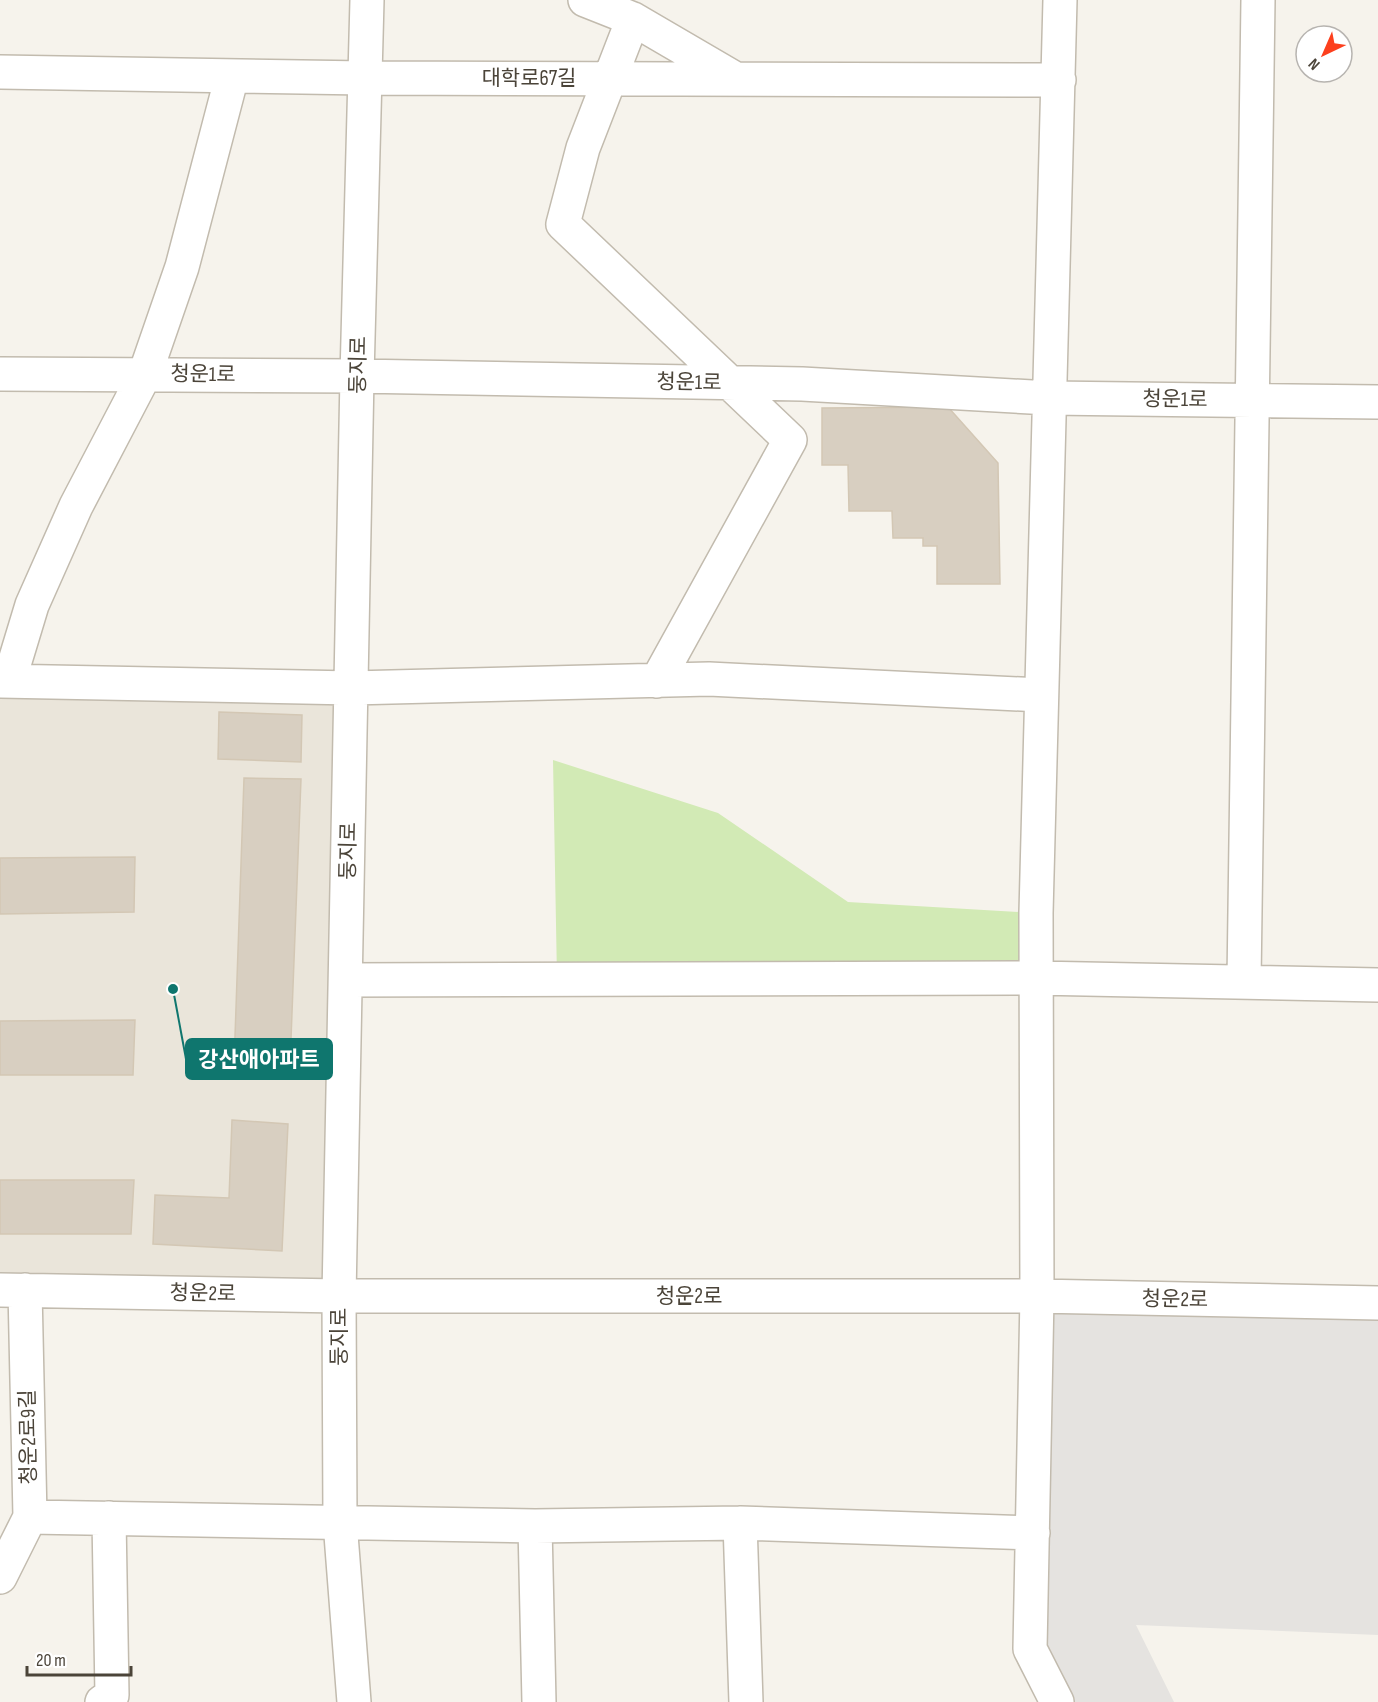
<svg xmlns="http://www.w3.org/2000/svg" width="1378" height="1702" font-family="'Sofia Sans Condensed','Noto Sans KR',sans-serif">
<style>
.residential{fill:#eae5da}
.green{fill:#d2eab5}
.parking{fill:#e5e3e0}
.building{fill:#d8cfc1;stroke:#d3c7b4;stroke-width:1.5}
.lines{fill:none;stroke-linecap:round;stroke-linejoin:round}
.minor-casing{stroke:#c2bbae;stroke-width:36}
.minor{stroke:#fff;stroke-width:33}
.labels{text-anchor:middle;stroke-width:4.5;stroke-linejoin:round;paint-order:stroke}
.street-label{font-size:21px;fill:#4b4439;stroke:#fff}
.leader{fill:none;stroke:#0f766e;stroke-width:2}
.callout-dot{fill:#0f766e;stroke:#fff;stroke-width:2}
.callout{fill:#0f766e;stroke:#0f766e;stroke-width:2}
.callout-label{font-size:22px;text-anchor:middle;font-weight:bold;fill:#fff}
</style>
<rect width="100%" height="100%" fill="#f6f3ec"/>
<path class="residential" d="M0,684l352,4 -13,608 -339,-6z"/>
<path class="green" d="M553,760l165,53 130,89 188,11v65h-479z"/>
<path class="parking" d="M1037,1296l341,7v332l-242,-10 38,77h-117l-27,-53z"/>
<path class="building" d="M948,407l50,56 2,121h-63v-38h-14v-8h-30l-1,-27h-43l-1,-46h-26v-57z
M219,712l83,3 -1,47 -83,-3z
M244,778l57,1 -11,286h-56z
M135,857l-1,55 -134,2v-56z
M135,1020l-2,55h-133v-54z
M232,1120l56,4 -6,127 -129,-7 2,-49 74,3z
M0,1180h134l-3,54h-131z"/>
<g class="lines">
<g class="minor-casing">
<path id="minor" d="M585,0l48,19 101,59
M633,19l-50,129 -20,76 227,216 -133,241
M0,72l365,6 694,2
M0,374l357,2 445,8 247,14 329,4
M0,681l352,7 357,-9 331,16
M9,681l23,-76 44,-99 69,-132 37,-107 50,-191
M346,980l690,-2 342,7
M1244,981l14,-981
M0,1290l339,6h698l341,7
M30,1517l505,9 205,-3 293,10
M740,1523l6,179
M535,1526l4,176
M0,1577l30,-60 -5,-227
M102,1702l10,-7 -3,-177
M354,1702l-14,-180 -1,-226 18,-920 10,-376
M1057,1702l-27,-53 7,-353 -1,-383 24,-913"/>
</g>
<use href="#minor" class="minor"/>
</g>
<g class="labels">
<g class="street-label">
<text x="529" y="85">대학로67길</text>
<text transform="translate(358 365) rotate(-89)" y="7">둥지로</text>
<text transform="translate(203 374) rotate(1)" y="7">청운1로</text>
<text transform="translate(689 382) rotate(1)" y="7">청운1로</text>
<text transform="translate(1175 399) rotate(1)" y="7">청운1로</text>
<text transform="translate(348 851) rotate(-89)" y="7">둥지로</text>
<text transform="translate(203 1293) rotate(1)" y="7">청운2로</text>
<text x="689" y="1303">청운2로</text>
<text transform="translate(1175 1299) rotate(1)" y="7">청운2로</text>
<text transform="translate(339 1337) rotate(-90)" y="7">둥지로</text>
<text transform="translate(28 1437) rotate(-91)" y="7">청운2로9길</text>
</g>
</g>
<path class="leader" d="M173 989L186 1059"/>
<circle class="callout-dot" cx="173" cy="989" r="6"/>
<rect class="callout" x="186" y="1039" width="146" height="40" rx="6"/>
<g class="callout-label">
<text x="259" y="1067">강산애아파트</text>
</g>
<g transform="translate(1324 54) rotate(224)"><circle r="28" fill="#ffffff" stroke="#b7b4b0" stroke-width="1.5"/>
<path d="M0-4.5L10 22L0 15L-10 22Z" fill="#fc3f1d"/>
<text y="-9" font-size="16" font-weight="bold" text-anchor="middle" fill="#4b4439">N</text>
</g>
<path d="M27 1666v9h104v-9" fill="none" stroke="#4b4439" stroke-width="3"/>
<text x="36" y="1666" font-size="18" fill="#4b4439" stroke="#ffffff" stroke-width="4.5" paint-order="stroke">20 m</text>
</svg>
